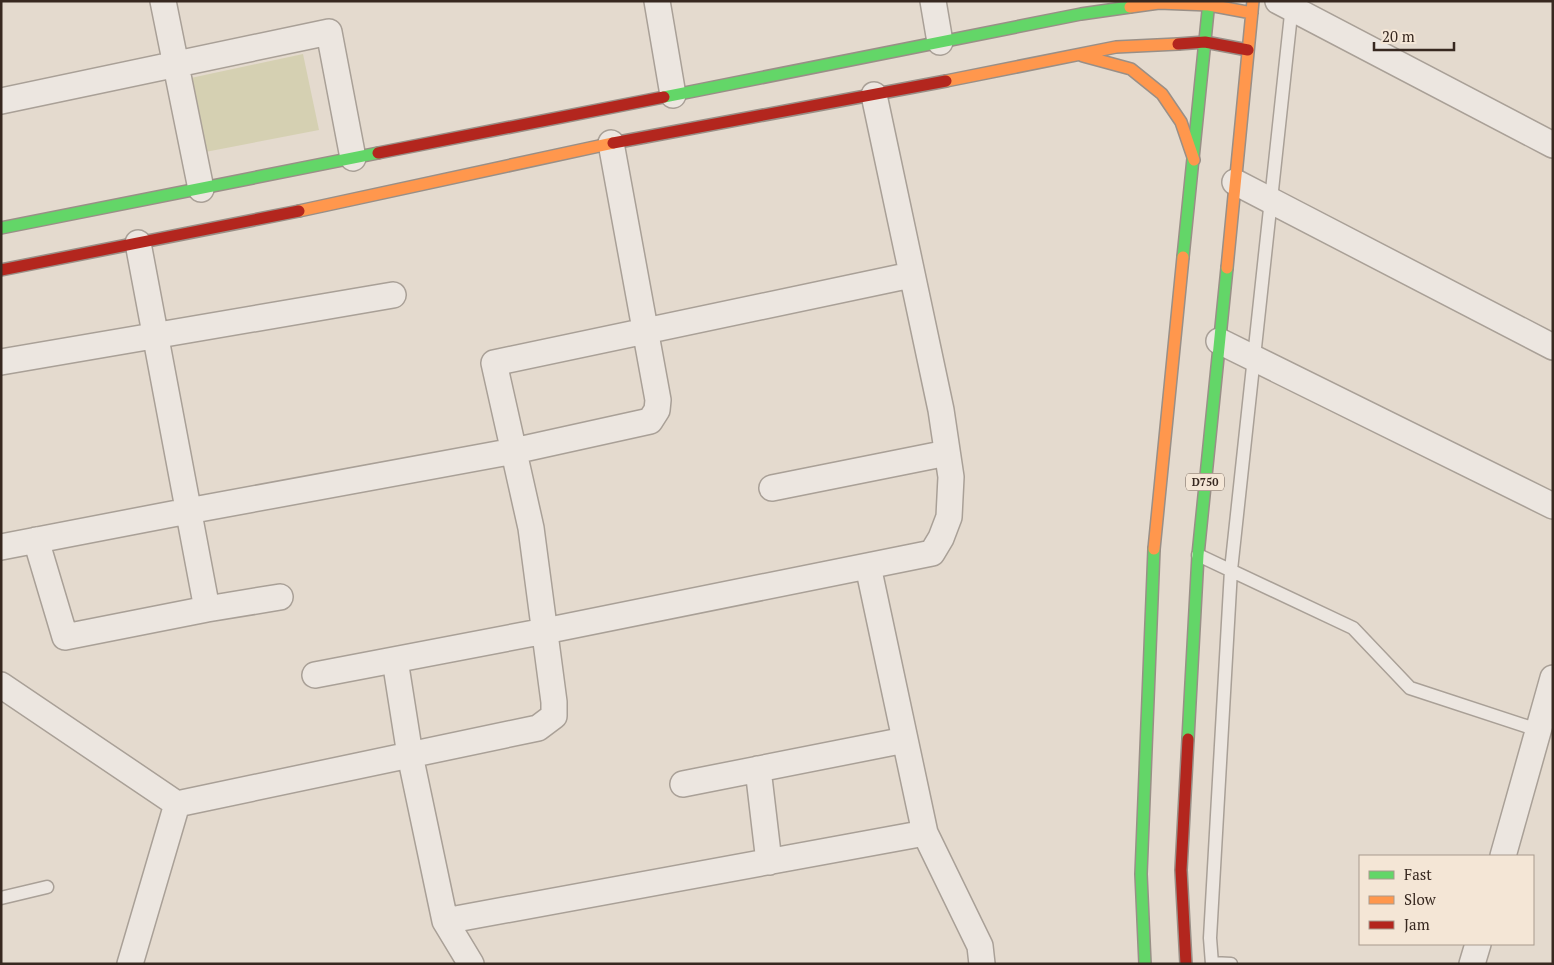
<svg xmlns="http://www.w3.org/2000/svg" width="1554" height="965" font-family="'PT Serif',serif">
<style>
.green{fill:#d5d0b2}
.lines{fill:none;stroke-linecap:round;stroke-linejoin:round}
.lane-casing{stroke:#a9a097;stroke-width:15}
.street-casing{stroke:#a9a097;stroke-width:28}
.fast-casing{stroke:#998f87;stroke-width:14}
.slow-casing{stroke:#998f87;stroke-width:14}
.jam-casing{stroke:#998f87;stroke-width:14}
.lane{stroke:#ece6e0;stroke-width:12}
.street{stroke:#ece6e0;stroke-width:25}
.fast{stroke:#63d668;stroke-width:11}
.slow{stroke:#ff974d;stroke-width:11}
.jam{stroke:#b3261e;stroke-width:11}
.labels{text-anchor:middle;stroke-width:4.5;stroke-linejoin:round;paint-order:stroke}
.shield{fill:#f4e6d6;stroke:#706157;stroke-width:1}
.shield-label{font-size:11px;font-weight:bold;fill:#372820}
</style>
<rect width="100%" height="100%" fill="#e4dace"/>
<path class="green" d="M303,54l16,76 -119,23 -14,-74z"/>
<g class="lines">
<g class="lane-casing">
<path id="lane" d="M1198,555l155,73 57,60 128,42
M1,898l46,-11
M1212,963l19,1
M1212,964l-2,-26 21,-368 61,-565"/>
</g>
<g class="street-casing">
<path id="street" d="M163,1l38,188
M657,1l16,94
M933,1l7,41
M1278,1l275,144
M1,101l328,-69 24,126
M1235,182l318,165
M138,243l69,366
M1219,341l334,165
M1,362l392,-67
M772,488l175,-35
M36,540l29,97 142,-28 73,-12
M1,547l187,-36 326,-60 136,-30 7,-11 1,-10 -47,-257
M868,566l57,267 55,113 2,18
M395,660l15,95 35,166 26,43
M315,675l230,-44 387,-78 9,-15 8,-21 2,-40 -10,-67 -67,-315
M1,685l176,119 361,-76 16,-12v-14l-23,-174 -37,-165 417,-88
M758,769l11,93
M683,784l222,-44
M1503,856l50,-178
M445,921l480,-88
M130,964l47,-160
M1472,964l6,-20"/>
</g>
<g class="fast-casing">
<path id="fast" d="M664,97l417,-83 49,-7
M1,228l377,-75
M1183,257l26,-256
M1188,739l10,-184 29,-287
M1145,964l-4,-90 13,-325"/>
</g>
<g class="slow-casing">
<path id="slow" d="M1130,7l29,-4 50,2 43,8
M1083,56l48,13 31,25 19,28 13,38
M946,81l170,-34 62,-3
M299,211l314,-68
M1227,268l26,-267
M1154,549l29,-292"/>
</g>
<g class="jam-casing">
<path id="jam" d="M1178,44l27,-2 43,8
M613,143l333,-62
M378,153l286,-56
M1,270l298,-59
M1186,964l-5,-94 7,-131"/>
</g>
<use href="#lane" class="lane"/>
<use href="#street" class="street"/>
<use href="#fast" class="fast"/>
<use href="#slow" class="slow"/>
<use href="#jam" class="jam"/>
</g>
<g class="labels">
<rect class="shield" x="1186" y="473.5" width="38" height="17" rx="4"/>
<g class="shield-label">
<text x="1205" y="486">D750</text>
</g>
</g>
<rect width="1554" height="965" fill="none" stroke="#372820" stroke-width="5"/>
<rect x="1359" y="855" width="175" height="90" fill="#f4e6d6" stroke="#a89a8d"/>
<rect x="1369" y="871" width="25" height="8" fill="#63d668" stroke="#a89a8d"/>
<text x="1404" y="880" font-size="15" fill="#372820">Fast</text>
<rect x="1369" y="896" width="25" height="8" fill="#ff974d" stroke="#a89a8d"/>
<text x="1404" y="905" font-size="15" fill="#372820">Slow</text>
<rect x="1369" y="921" width="25" height="8" fill="#b3261e" stroke="#a89a8d"/>
<text x="1404" y="930" font-size="15" fill="#372820">Jam</text>
<path d="M1374 42v8h80v-8" fill="none" stroke="#372820" stroke-width="2.5"/>
<text x="1382" y="42" font-size="15" fill="#372820" stroke="#f4e6d6" stroke-width="4" paint-order="stroke">20 m</text>
</svg>
